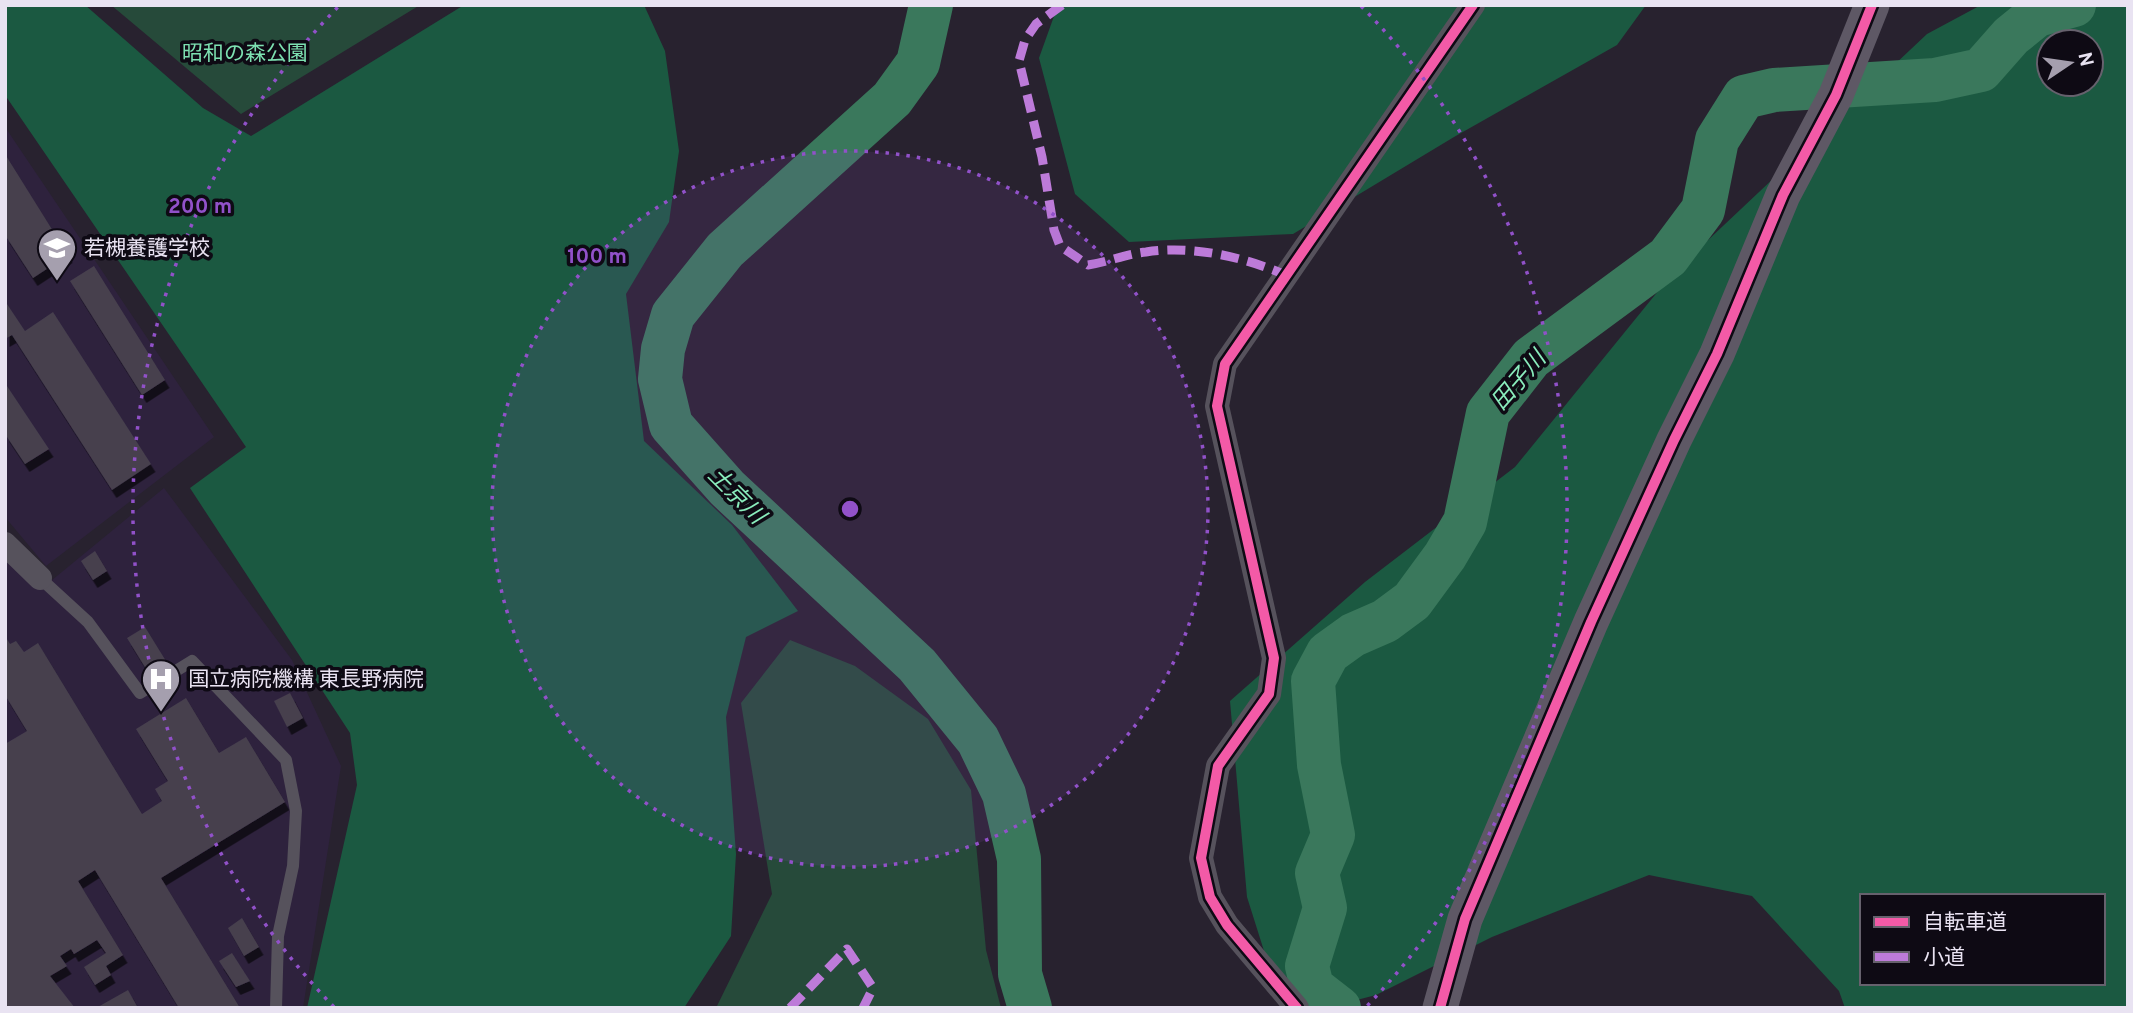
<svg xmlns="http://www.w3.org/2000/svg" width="2133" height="1013" font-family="Overpass,'Noto Sans JP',sans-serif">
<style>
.built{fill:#2e223d}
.green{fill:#264a3a}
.forest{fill:#1b5941;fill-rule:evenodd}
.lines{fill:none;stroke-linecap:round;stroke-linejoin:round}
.stream{stroke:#3a785c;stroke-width:7}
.river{stroke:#3a785c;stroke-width:44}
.building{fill:#463f4e;filter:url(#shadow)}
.lane{stroke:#56525c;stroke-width:12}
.street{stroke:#56525c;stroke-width:24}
.secondary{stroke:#5e5865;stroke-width:35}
.quiet{stroke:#bd7bd9;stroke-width:9;stroke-dasharray:18 9;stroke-linecap:butt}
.cycleway-casing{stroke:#0e0a14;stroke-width:15}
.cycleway{stroke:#f35aa7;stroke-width:10}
.ring{fill:none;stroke:#9151c9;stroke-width:3.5;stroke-dasharray:3.5 7}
.labels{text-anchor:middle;stroke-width:7;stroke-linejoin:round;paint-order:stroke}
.park-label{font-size:21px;fill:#7de0b1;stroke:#0e0a14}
.poi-label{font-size:21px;fill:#e9e3f2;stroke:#0e0a14;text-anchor:start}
.water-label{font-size:23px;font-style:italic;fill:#8aedbd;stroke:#0e0a14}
.centre{fill:#9151c9;stroke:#0e0a14;stroke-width:3.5}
.ring-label{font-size:21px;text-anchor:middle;font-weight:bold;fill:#9151c9;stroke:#0e0a14;stroke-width:7;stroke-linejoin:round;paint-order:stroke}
</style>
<defs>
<filter id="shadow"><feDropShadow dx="4.5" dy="8" stdDeviation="0" flood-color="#0009"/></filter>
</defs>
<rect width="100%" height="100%" fill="#28222f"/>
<path class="built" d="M5,127l209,310 -168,129 -41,-49z
M164,488l128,172 49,106 -38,242h-298v-453l35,35z"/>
<path class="green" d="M111,5h309l-179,109z
M790,640l65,26 73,53 43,71 15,160 15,58h-285l56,-114 -31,-191z"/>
<path class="forest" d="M5,5h80l118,103 48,28 213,-131h180l21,46 14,100 -10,71 -43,72 18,147 88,84 66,86 -52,26 -20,80 10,137 -5,82 -47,72h-377l50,-223 -7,-52 -160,-245 56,-41 -241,-352z
M1058,5h588l-29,40 -163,92 -161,97 -164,8 -54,-48 -36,-136z
M1981,5h147v1003h-283l-6,-17 -87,-95 -103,-21 -157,62 -116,58 -50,13h-44l-35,-111 -17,-196 135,-119 150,-115 157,-193 255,-240zM2049,42h42v42h-42zM1862,896h241v87h-241z"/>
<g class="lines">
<path class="stream" d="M2027,5v17"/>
<path class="river" d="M931,5l-13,58 -26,36 -167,151 -52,65 -10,34 -3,30 11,46 56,63 190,177 61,75 26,54 15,65 1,115 10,34
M1339,1008l-27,-21 -5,-21 18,-58 -8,-35 16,-38 -14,-70 -6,-84 15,-28 25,-18 32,-14 27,-20 33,-45 20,-34 23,-109 43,-55 137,-101 35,-47 14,-70 27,-43 30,-7 161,-10 46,-10 30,-34 26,-21 37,-10"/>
</g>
<path class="building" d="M5,154l63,101 -35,23 -28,-43z
M94,266l71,114 -23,15 -72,-114z
M5,301l20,30 28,-19 98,152 -39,26 -100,-155 -7,4z
M5,383l44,66 -24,15 -20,-30z
M95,551l12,20 -14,9 -12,-19z
M145,627l21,34 -18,11 -21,-34z
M5,636l5,8 6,-3 8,11 14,-9 104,171 20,-13 -7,-12 13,-8 -32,-52 50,-31 33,55 27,-16 39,65 -124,76 79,130h-61l-84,-138 -17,11 45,74 -17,11 5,9 -16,10 -11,-18 22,-14 -9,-13 -23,14 -3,-5 -11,7 7,10 -17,10 25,32h-67l-3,-5v-259l22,-13 -22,-36z
M290,693l13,25 -16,9 -13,-26z
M242,918l17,29 -15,9 -16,-28z
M232,953l18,28 -14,6 -17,-26z
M128,990l10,18h-42z"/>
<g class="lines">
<path class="lane" d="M40,578l48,44 52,71 52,-32 94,99 10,51 -3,55 -15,70 -2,72"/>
<path class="street" d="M5,544l35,34
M1297,1008l-70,-83 -17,-28 -9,-39 17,-92 51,-72 5,-36 -57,-252 8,-42 248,-359"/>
<path class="secondary" d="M1440,1008l25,-89 126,-297 83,-182 43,-86 66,-159 53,-100 36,-90"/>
<path class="quiet" d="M1062,5l-26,19 -11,16 -6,21 23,96 12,73 6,16 28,19c20,-3 38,-11 58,-13 47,-7 99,5 142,24
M790,1008l57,-59 26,39 -10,20"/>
<g class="cycleway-casing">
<path id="cycleway" d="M1297,1008l-70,-83 -17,-28 -9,-39 17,-92 51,-72 5,-36 -57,-252 8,-42 248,-359
M1440,1008l25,-89 126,-297 83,-182 43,-86 66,-159 53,-100 36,-90"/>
</g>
<use href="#cycleway" class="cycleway"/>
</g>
<circle cx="850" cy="509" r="358" fill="#9151c9" fill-opacity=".12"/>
<g class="ring">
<circle cx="850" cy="509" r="358"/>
<path d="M334 1007A717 717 0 0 1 339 6M1361 6A717 717 0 0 1 1366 1007"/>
</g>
<defs>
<g id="school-pin" transform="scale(2.0125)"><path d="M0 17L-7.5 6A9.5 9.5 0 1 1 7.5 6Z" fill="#a59fae" stroke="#0e0a14"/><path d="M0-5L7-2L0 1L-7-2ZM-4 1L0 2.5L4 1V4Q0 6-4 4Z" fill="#fff"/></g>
<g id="hospital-pin" transform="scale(2.0125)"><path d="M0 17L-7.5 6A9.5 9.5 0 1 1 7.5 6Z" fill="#a59fae" stroke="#0e0a14"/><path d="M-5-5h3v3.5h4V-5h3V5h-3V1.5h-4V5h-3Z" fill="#fff"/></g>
</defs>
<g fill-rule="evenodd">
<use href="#school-pin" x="57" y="248"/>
<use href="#hospital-pin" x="161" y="679"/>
</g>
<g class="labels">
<g class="park-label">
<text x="245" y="60">昭和の森公園</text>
</g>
<g class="poi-label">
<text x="84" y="255">若槻養護学校</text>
<text x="188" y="686">国立病院機構 東長野病院</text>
</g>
<g class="water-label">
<text transform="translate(1518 380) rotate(-49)" y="8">田子川</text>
<text transform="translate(737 495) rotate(45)" y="8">土京川</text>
</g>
</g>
<circle cx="850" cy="509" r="10" class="centre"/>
<g class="ring-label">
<text x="200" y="213">200 m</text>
<text x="597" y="263">100 m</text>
</g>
<rect width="2133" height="1013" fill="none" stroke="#e9e3f2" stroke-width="14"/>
<rect x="1860" y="894" width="245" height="91" fill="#0e0a14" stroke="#66616d" stroke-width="2"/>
<rect x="1874" y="917" width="35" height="10" fill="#f35aa7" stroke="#66616d" stroke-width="2"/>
<text x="1923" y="929" font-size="21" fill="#e9e3f2">自転車道</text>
<rect x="1874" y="952" width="35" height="10" fill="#bd7bd9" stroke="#66616d" stroke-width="2"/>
<text x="1923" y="964" font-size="21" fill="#e9e3f2">小道</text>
<g transform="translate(2070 63) rotate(77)"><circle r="33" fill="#0e0a14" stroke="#66616d" stroke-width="2"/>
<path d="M0-5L12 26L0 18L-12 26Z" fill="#a59fae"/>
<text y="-10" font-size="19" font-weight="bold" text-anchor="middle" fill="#e9e3f2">N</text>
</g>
</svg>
